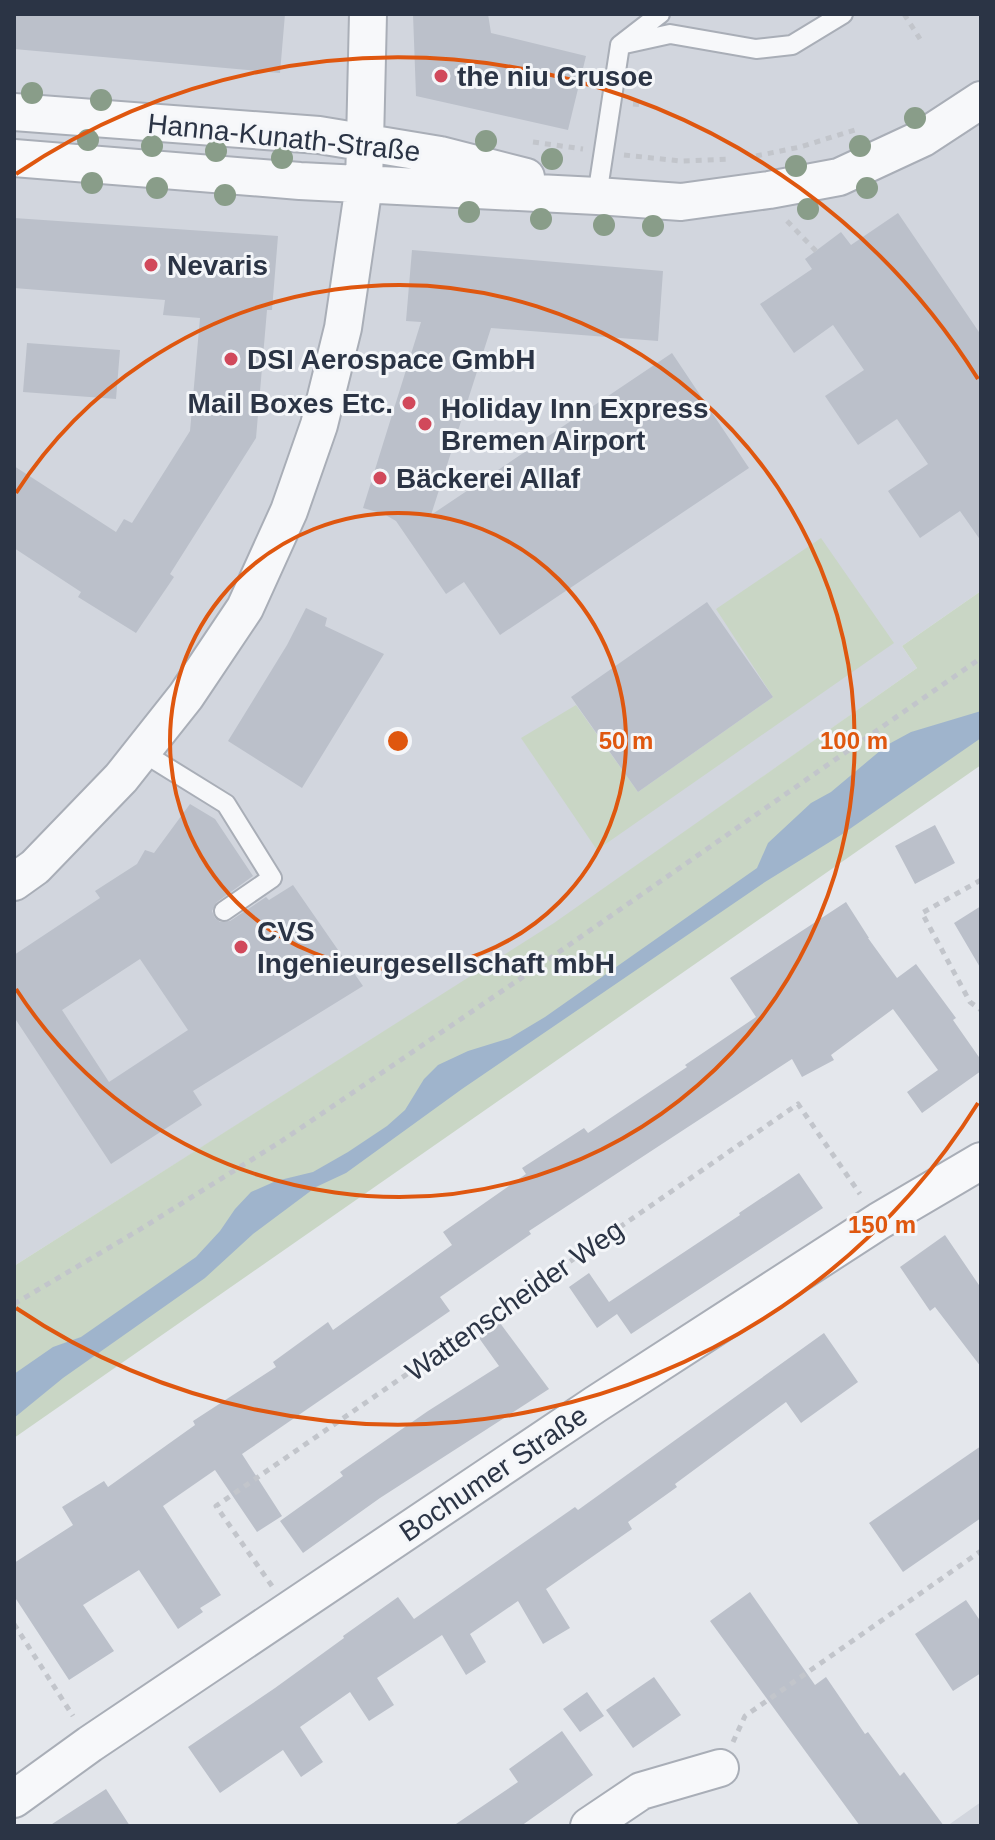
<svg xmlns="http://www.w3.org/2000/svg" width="995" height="1840" font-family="Helvetica,sans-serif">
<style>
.built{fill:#d2d6de}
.green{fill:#c9d6c5}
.water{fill:#9fb4cc}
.building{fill:#bbc0ca;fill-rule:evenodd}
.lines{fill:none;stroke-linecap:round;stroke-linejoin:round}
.lane-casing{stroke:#a9aeb7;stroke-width:22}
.street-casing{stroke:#a9aeb7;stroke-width:40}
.path{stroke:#c2c5cb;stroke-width:5;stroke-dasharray:6 6;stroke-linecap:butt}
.lane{stroke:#f7f8fa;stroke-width:18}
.street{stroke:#f7f8fa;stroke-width:36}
.tree{fill:#899d89}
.ring{fill:none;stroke:#df570f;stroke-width:4}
.poi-dot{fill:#d1495b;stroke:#f4f6f9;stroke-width:3}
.labels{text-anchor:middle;stroke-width:6;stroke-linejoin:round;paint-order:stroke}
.poi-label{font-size:28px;font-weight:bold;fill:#2b3445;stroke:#f4f6f9;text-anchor:start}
.street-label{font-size:28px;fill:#2b3445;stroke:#f4f6f9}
.centre{fill:#df570f;stroke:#f4f6f9;stroke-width:4}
.ring-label{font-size:24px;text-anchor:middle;font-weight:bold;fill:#df570f;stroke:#f4f6f9;stroke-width:6;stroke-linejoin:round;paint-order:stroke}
</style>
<rect width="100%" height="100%" fill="#e4e7ec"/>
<path class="built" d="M14,14h967v577l-79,55 15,22 -363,256 -540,342z
M981,1802v24h-34z"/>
<path class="green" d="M821,538l73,105 -297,207 -76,-112 55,-33 62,87 135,-95 -57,-88z
M981,591v174l-967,673v-172l540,-343 363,-255 -15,-22z"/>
<path class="water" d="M981,711v27l-140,97 -76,47 -303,207 -116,84 -30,14 -63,47 -48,44 -142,100 -49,40v-44l39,-27 28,-10 115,-80 24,-26 15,-22 16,-17 25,-11 37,-9 35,-20 39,-26 18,-16 19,-31 14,-14 30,-14 42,-13 35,-21 212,-149 11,-25 43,-40 20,-11 56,-47 24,-13z"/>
<path class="building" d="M14,14h271l-5,59 -266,-24z
M413,14h75l3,19 95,23 -18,74 -152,-34z
M898,213l83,122v206l-21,-30 -40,27 -32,-47 40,-27 -31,-45 -39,26 -33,-49 39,-26 -31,-45 -39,28 -34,-49 52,-35 -7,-10 36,-27 10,13z
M14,218l264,18 -6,74h-5l-11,128 -86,136 4,3 -38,56 -58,-36 3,-5 -67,-44v-82l102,66 8,-13 8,4 58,-92 10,-113 -37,-3 2,-15 -151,-12z
M412,250l251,21 -5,70 -167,-13 -60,187 241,-162 77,115 -249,167 -36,-53 -18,12 -50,-73 -12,-7 -21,-6 58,-186 -15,-1z
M27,343l93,7 -4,49 -93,-7z
M707,602l66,95 -135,95 -67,-95z
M306,608l21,10 -2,8 59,28 -82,134 -74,-47 59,-96z
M190,804l25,15 38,57 -36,26 -5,9 3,7 5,4 10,-1 36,-24 3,3 24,-15 70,101 -170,105 9,14 -91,59 -97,-147v-62l86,-57 -5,-7 42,-27 8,-14 9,3zM140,959l48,71 -79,52 -47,-72z
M935,825l20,38 -40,21 -20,-38z
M846,902l23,36h-1l29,40 19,-14 40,54 -3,2 28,40v11l-59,42 -15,-21 31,-22 -45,-61 -62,46 3,5 -32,17 -10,-18 -263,172 2,3 -91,63 10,14 -208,143 40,62 -25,16 -42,-62 -52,36 58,89 -21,13 3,4 -25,17 -39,-59 -56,35 31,46 -45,29 -55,-84v-33l59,-38 -11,-18 42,-26 4,6 87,-62 -2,-4 83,-54 -3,-5 55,-40 5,8 119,-85 -9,-13 83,-58 -4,-6 62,-40 4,5 99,-66 -2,-2 71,-48 -26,-39z
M981,906v63l-27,-46z
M799,1173l24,35 -192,126 -14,-20 -20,14 -28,-41 20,-14 20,29 131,-87 -1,-2z
M945,1235l36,53v79l-46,-60 -5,4 -30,-44z
M500,1323l49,66 -169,109 -77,55 -23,-32 63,-45 -3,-4 88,-61 71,-45 -20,-28z
M824,1333l34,49 -57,41 -15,-21 -111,82 2,3 -49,35 4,7 -86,60 24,39 -27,16 -25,-43 -48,33 16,28 -20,13 -24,-40 -65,43 17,27 -25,16 -19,-29 -50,35 23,35 -22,15 -18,-27 -63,43 -32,-46 87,-59 69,-50 -1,-2 55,-39 16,22 161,-112 3,3z
M981,1446v72l-78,54 -34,-49z
M750,1592l65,93 11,-8 39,57 3,-2 32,44 4,-4 40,54h-84l-150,-205z
M966,1600l15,22v51l-28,18 -38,-57z
M654,1677l27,38 -48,33 -27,-38z
M587,1692l17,24 -24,16 -17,-23z
M562,1731l31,44 -72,51h-68l65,-44 -9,-13z
M106,1789l24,37h-81z"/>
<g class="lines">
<g class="lane-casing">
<path id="lane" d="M620,45l50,-11 86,15 36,-4 51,-31
M597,196l23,-151 40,-31
M142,752l84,52 46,74 -48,33"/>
</g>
<g class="street-casing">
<path id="street" d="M14,112l305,23 121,20 86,22
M14,158l286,23 297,15 84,6 88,-12 70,-13 84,-39 58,-38
M14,882l21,-15 86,-89 65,-82 59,-88 44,-97 30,-86 24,-97 21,-143 4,-171
M14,1799l76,-55 506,-340 283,-183 102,-60
M589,1826l52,-35 79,-23"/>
</g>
<path class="path" d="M904,14l16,25
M633,104l12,1
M533,142l50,7
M624,155l57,6 49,-2
M756,156l44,-9 58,-18
M787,221l29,30
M981,880l-59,33 48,89 11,8
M14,1304l125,-74 141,-88 256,-174 445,-310
M272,1586l-56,-80 582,-402 62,90
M14,1624l59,92
M733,1742l12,-26 236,-165"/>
<use href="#lane" class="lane"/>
<use href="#street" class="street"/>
</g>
<g class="tree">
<circle cx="32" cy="93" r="11"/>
<circle cx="101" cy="100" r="11"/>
<circle cx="915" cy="118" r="11"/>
<circle cx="88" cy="140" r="11"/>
<circle cx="486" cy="141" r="11"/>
<circle cx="152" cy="146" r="11"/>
<circle cx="860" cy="146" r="11"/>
<circle cx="216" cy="151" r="11"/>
<circle cx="282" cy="158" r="11"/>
<circle cx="552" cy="159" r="11"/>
<circle cx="796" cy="166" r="11"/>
<circle cx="92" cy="183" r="11"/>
<circle cx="157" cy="188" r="11"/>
<circle cx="867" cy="188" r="11"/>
<circle cx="225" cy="195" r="11"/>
<circle cx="808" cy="209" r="11"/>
<circle cx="469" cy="212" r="11"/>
<circle cx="541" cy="219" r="11"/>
<circle cx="604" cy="225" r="11"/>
<circle cx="653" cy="226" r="11"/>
</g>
<g class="ring">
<circle cx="398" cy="741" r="228"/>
<path d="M16 493A456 456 0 1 1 16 989"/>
<path d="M978 1103A684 684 0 0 1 16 1308M16 174A684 684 0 0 1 978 379"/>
</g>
<g class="poi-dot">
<circle cx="441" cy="76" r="8"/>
<circle cx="151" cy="265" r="8"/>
<circle cx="231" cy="359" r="8"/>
<circle cx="409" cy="403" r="8"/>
<circle cx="425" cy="424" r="8"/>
<circle cx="380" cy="478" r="8"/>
<circle cx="241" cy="947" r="8"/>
</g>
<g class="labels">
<g class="poi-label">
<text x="457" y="86">the niu Crusoe</text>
<text x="167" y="275">Nevaris</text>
<text x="247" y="369">DSI Aerospace GmbH</text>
<text x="393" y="413" text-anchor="end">Mail Boxes Etc.</text>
<text x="441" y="418">Holiday Inn Express<tspan x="441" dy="32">Bremen Airport</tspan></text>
<text x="396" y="488">Bäckerei Allaf</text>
<text x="257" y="941">CVS<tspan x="257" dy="32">Ingenieurgesellschaft mbH</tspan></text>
</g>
<g class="street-label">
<text transform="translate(284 137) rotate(6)" y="10">Hanna-Kunath-Straße</text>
<text transform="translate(514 1300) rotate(-35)" y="10">Wattenscheider Weg</text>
<text transform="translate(493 1473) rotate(-34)" y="10">Bochumer Straße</text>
</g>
</g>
<circle cx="398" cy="741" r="12" class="centre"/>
<g class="ring-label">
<text x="626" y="749">50 m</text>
<text x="854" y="749">100 m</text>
<text x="882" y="1233">150 m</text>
</g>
<rect width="995" height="1840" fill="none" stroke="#2b3445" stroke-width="32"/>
</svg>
